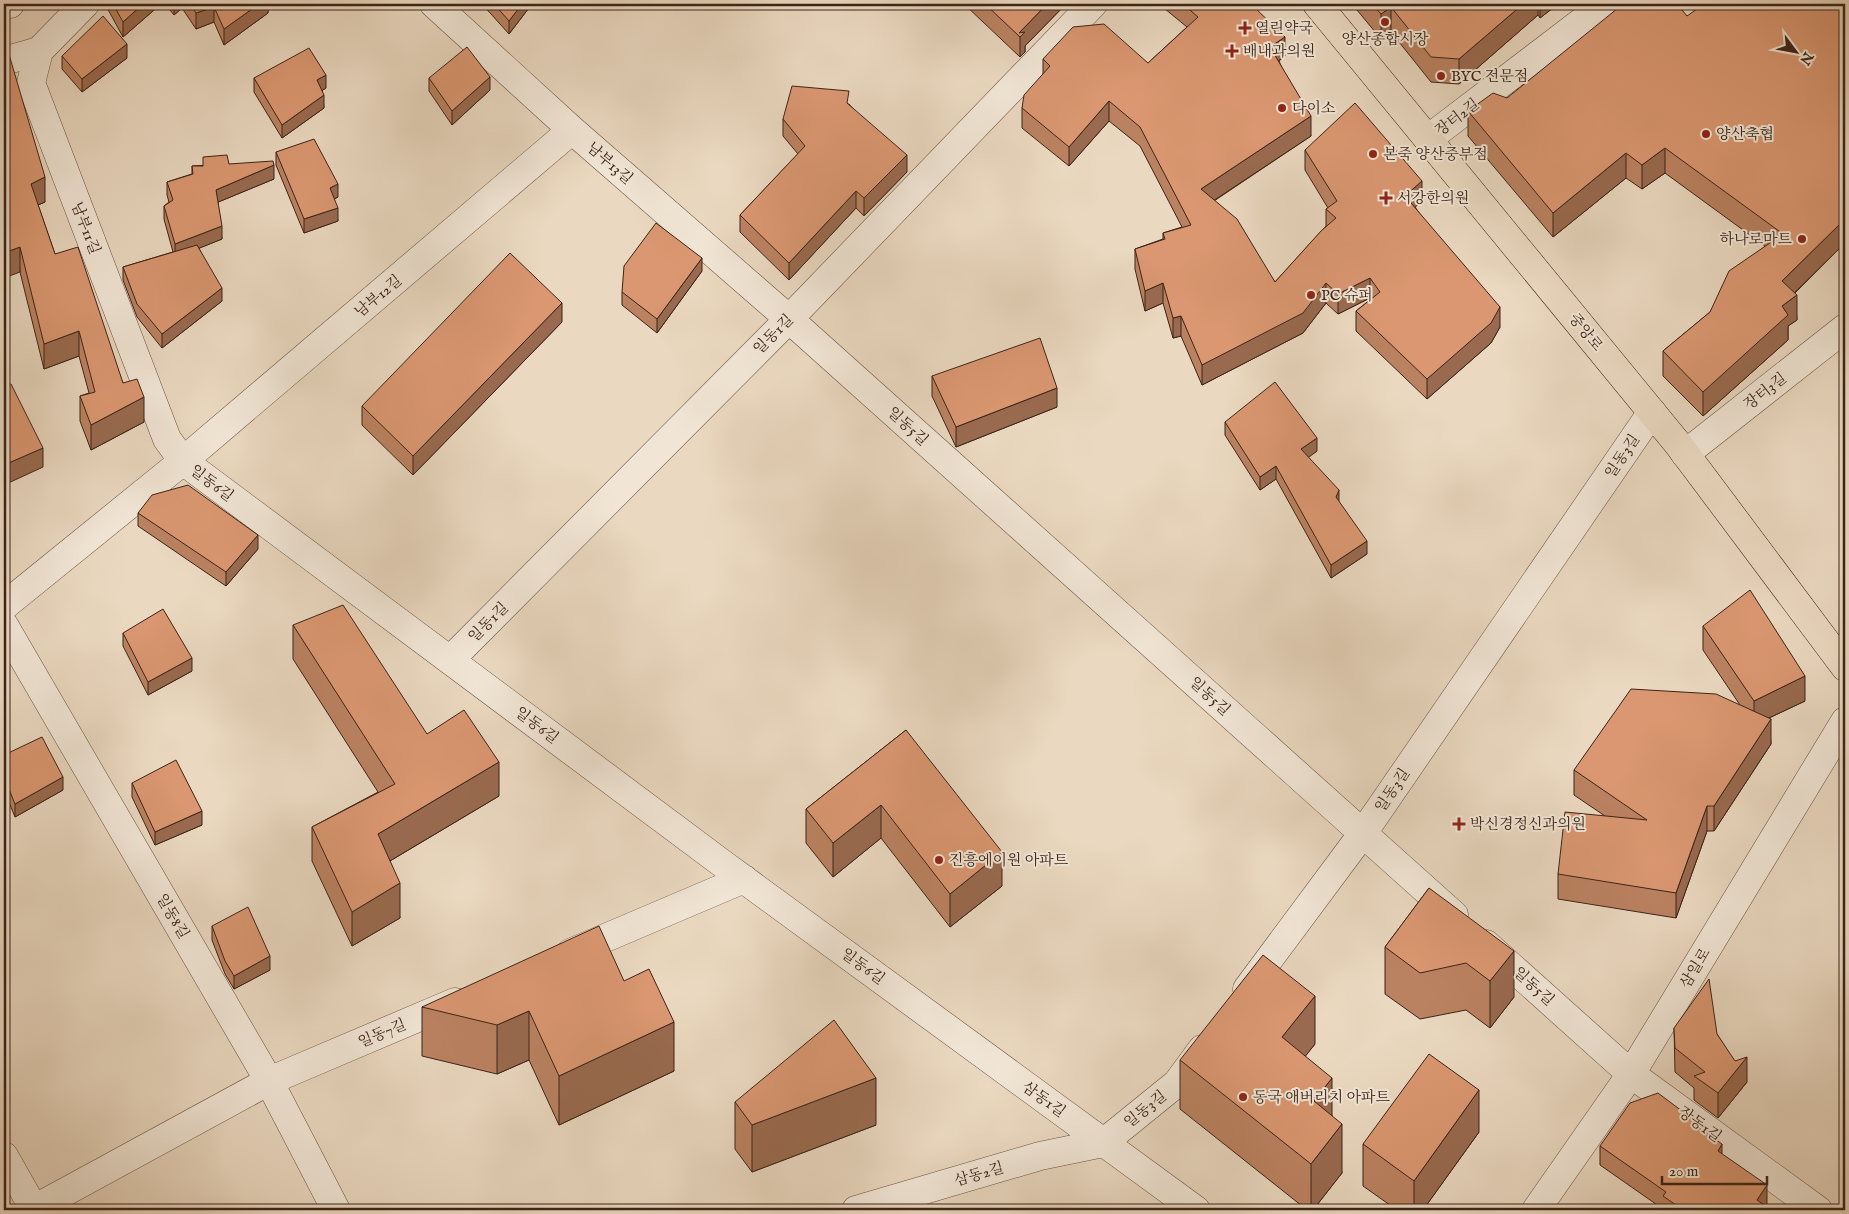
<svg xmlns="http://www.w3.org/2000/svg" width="1849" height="1214" font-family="'IM FELL English','Noto Serif KR',serif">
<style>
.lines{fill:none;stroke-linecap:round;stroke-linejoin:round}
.minor-casing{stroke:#685142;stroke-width:29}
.major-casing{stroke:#3c2418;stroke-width:29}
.minor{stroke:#f1e6d6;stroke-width:28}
.major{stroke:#ead8c0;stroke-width:28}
.wall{fill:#bb8261;stroke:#3c2418}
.shaded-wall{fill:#996a4f;stroke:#3c2418}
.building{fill:#da9771;stroke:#3c2418}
.poi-dot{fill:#8f2418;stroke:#f1e6d6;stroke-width:2}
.labels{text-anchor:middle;stroke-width:4;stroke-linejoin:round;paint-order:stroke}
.poi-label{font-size:15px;fill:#3c2418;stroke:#f1e6d6;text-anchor:start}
.street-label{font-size:15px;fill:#3c2418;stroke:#f1e6d6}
</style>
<rect width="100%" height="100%" fill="#ead8c0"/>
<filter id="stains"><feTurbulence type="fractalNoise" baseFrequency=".004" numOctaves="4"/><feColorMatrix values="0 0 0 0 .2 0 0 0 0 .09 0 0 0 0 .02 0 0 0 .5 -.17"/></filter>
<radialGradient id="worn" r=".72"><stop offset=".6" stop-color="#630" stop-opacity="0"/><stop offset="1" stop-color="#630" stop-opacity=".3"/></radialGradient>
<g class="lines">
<g class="minor-casing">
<path id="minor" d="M85,4l-46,47 -8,32 136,356 16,22 544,406 469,343
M434,4l138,126 217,189 665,596
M4,5l6,-1
M4,61l35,-10
M1428,139l177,-135
M1685,454l160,-126
M4,606l179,-145 389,-331
M4,625l265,456 67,129
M450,660l339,-341 304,-315
M1486,944l145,130 187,136
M570,953l174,-74
M1247,989l116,-156 289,-421
M4,1156l30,53
M32,1210l237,-129 186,-79
M856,1210l184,-54 63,-13 74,-60 25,-34
M1536,1210l95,-136 214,-353"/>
</g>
<g class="major-casing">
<path id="major" d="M1317,4l361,440 167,223"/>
</g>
<use href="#minor" class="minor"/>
<use href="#major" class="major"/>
</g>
<path class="wall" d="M105,4h56l-38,33z
M165,4h110l-7,4v5l-44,32 -10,-23 -18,7 -14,-21 -8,7z
M482,4h50l-23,30z
M964,4h102l-41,42v6l-5,5z
M1159,4h92l34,52 -6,5 32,75 -97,65 61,81 51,-56v-17l2,-1 -23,-38v-20l117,51 -7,6 85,120 -9,16 -64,56 -71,-68v-20l15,-12 -1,-1 -32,16 -12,-11 -23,30 -101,52 -21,-49 -8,2 -10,-35 -18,8 -10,-42v-20l28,-10v-6l19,-6 -42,-81 -31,-25 -40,45 -47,-38v-20l21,-34v-15l105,4 39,-36z
M1352,4h206l-18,14 -2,-3 -79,69 -28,-2 -40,-50 -10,7z
M1845,4v247l-3,-5 -47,47 2,27 -9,6v14l-85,76 -40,-40v-25l47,-39 55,-66 -100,-73 -23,16 -16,-11 -73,59 -85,-101v-25l39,-13 180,-82z
M4,53l41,149 -7,3 17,49 89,168 -53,28 -11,-29v-25l9,-3 -10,-37 -35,13 -24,-97z
M62,56l65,2 -45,34 -20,-23z
M254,78l72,10 -4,2 2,18 -42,30 -28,-46z
M429,78l61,12 -38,35 -23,-34z
M849,104l58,68 -43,44 -8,-8 -67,72 -49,-48v-17l58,-61 -15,-18v-17z
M276,152l62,45 -4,2 4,22 -34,12 -28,-68z
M229,164l45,15 -56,23 4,37 -23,9 23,53 -60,47 -25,-31 -14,-37v-13l50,-15 -9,-33v-13l5,-4 -2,-7v-13l25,-8v-8z
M702,271l-45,62 -35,-28v-13z
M562,322l-149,153 -51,-50v-19z
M932,376l125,31 -101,40 -24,-51z
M1225,422l92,29 -9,6 31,45 28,52 -36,24 -55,-99 -16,11 -35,-55z
M138,513l120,36 -32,37 -88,-60z
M293,625l134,109 72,62 -109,65 10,57 -48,28 -40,-85v-34l66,-35 -85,-133z
M1703,626l102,75 -36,17 2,26 -57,87h-7l-31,87 -118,-19v-25l47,-58 -31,-21v-25l166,-65 -37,-55z
M123,633l69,38 -44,24 -25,-49z
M906,730l96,156 -52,41 -69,-89 -48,39 -27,-34v-34z
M4,755l59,35 -48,27 -11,-27z
M132,783l70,42 -47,20 -23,-48z
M1429,888l85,109 -24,31 -24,-18 -46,9 -35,-25v-47z
M212,926l58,44 -36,19 -9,-15 -13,-34z
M624,981l50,90 -115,54 -30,-65 -32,14 -75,-18v-49z
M1674,1028l43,6 30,48 -29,36 -24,-18v-12l-19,-16z
M1315,1044l-10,12 27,60 10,57 -29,37h-6l-127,-101v-49z
M735,1102l141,23 -124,47 -17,-23z
M1698,1128l69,77 -1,1 5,4h-108v-1l-63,-44v-19z
M1479,1132l-56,78h-26l-34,-24v-42z"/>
<path class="shaded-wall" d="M143,4h18l-38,33v-15z
M174,4h8v4l-8,7z
M259,4h16l-7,4v5l-44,32v-16z
M522,4h10l-23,30v-13z
M1047,4h19l-41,42v6l-5,5v-20l-1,-4z
M1523,4h15v11l-79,69v-25z
M1540,4h18l-18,14z
M214,7v15l-18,7v-16z
M1391,7v25l-10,7v-25z
M1285,37v19l-15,11v-20z
M127,44v14l-45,34v-13z
M326,75v13l-9,6v-14z
M490,77v13l-38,35v-14z
M324,95v13l-42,30v-13z
M1109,101v20l-40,45v-19z
M1311,116v20l-110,73v-20z
M1665,148v25l-23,16v-24z
M1626,153v25l-73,59v-24z
M907,155v17l-43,44v-18z
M274,165v14l-58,24v-13z
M45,177v25l-14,6v-24z
M1422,181v20l-17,15v-20z
M338,184v13l-8,4v-13z
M856,191v17l-67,72v-17z
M338,208v13l-34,12v-14z
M1842,222v24l-60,59v-24z
M222,226v13l-47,19v-14z
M20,247v25l-16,6v-25z
M702,258v13l-45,62v-14z
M1370,278v20l-32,16v-20z
M1163,283v20l-18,8v-20z
M1326,283v20l-23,30 -101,52v-20z
M222,288v13l-60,47v-14z
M1797,295v25l-9,6v14l-85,76v-24l79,-86z
M562,303v19l-149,153v-19z
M1500,307v20l-9,16 -64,56v-20z
M1181,316v20l-8,2v-20z
M79,331v25l-35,13v-25z
M1057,388v19l-101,40v-20z
M144,397v25l-53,28v-25z
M1317,438v13l-16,12v-14z
M43,448v19l-39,18v-20z
M1276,466v13l-16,11v-13z
M1339,490v13l-3,-6z
M258,535v14l-32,37v-14z
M1367,541v13l-36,24v-13z
M192,658v13l-44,24v-13z
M6,672v13l-2,1v-13z
M1805,676v25l-51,24v-24z
M1771,719v25l-57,87v-25z
M499,762v34l-121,72v-34z
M63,777v13l-48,27v-13z
M881,805v33l-48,39v-34z
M1707,806v25l-31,87v-25z
M202,811v14l-47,20v-13z
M1002,852v34l-52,41v-33z
M400,883v35l-48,28v-34z
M1514,951v46l-24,31v-47z
M270,956v14l-36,19v-13z
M1315,996v48l-33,42v-49z
M529,1011v49l-32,14v-49z
M674,1022v49l-115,54v-49z
M1747,1057v25l-29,36v-25z
M876,1078v47l-124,47v-47z
M1332,1078v49l-18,-26z
M1479,1090v42l-56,78h-9v-29z
M1342,1124v49l-29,37h-2v-46z
M1722,1144v20l-4,-13z
M1767,1185v20l-4,5 -6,-10z"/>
<path class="building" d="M113,4h30l-20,18z
M190,4h69l-35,25 -10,-22 -18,6z
M494,4h28l-13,17z
M985,4h62l-28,29 6,-1 -5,5z
M1183,4h68l34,33 -15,10 41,69 -110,73 36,30 38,63 46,-51 15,-13 -10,-9 11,-8 -32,-51 50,-47 67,78 -17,15 95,111 -9,16 -64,56 -71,-68 24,-19 -10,-14 -32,16 -12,-11 -23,30 -101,52 -21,-49 -8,2 -10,-35 -18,8 -10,-42 30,-10 -2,-6 28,-8 -51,-98 -31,-26 -40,46 -47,-39 2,-13 26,-29 -7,-7 30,-32 31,-3 44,39 50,-46z
M1372,4h151l-64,55 -28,-2 -40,-50 -10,7z
M1623,4h54l10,12 17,-12h141v222l-3,-4 -60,59 15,14 -15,11 6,9 -85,77 -40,-41 47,-39 19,-41 54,-37 -118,-86 -23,17 -16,-12 -73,60 -85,-102 25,-18 14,5z
M103,16l24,28 -45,35 -20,-23z
M467,47l23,30 -38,34 -23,-33z
M309,48l17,27 -9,5 7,15 -42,30 -28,-47z
M8,51l37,126 -14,7 24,70 23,-7 45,136 14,-4 7,18 -53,28 -11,-29 15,-4 -16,-61 -35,13 -24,-97 -16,6v-200z
M792,86l57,5 -2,12 60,52 -43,43 -8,-7 -67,72 -49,-48 65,-69 -22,-27z
M314,139l24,45 -8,4 8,20 -34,11 -28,-67z
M227,155l2,9 44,-3 1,4 -58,25 6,36 -47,18 -11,-38 9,-6 -6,-18 26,-8 -1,-8h11v-9z
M656,223l46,35 -45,61 -35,-27 2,-26z
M197,245l25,43 -60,46 -25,-30 -14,-37z
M510,253l52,50 -149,153 -51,-50z
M1040,338l17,50 -101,39 -24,-51z
M1275,382l42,56 -16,11 38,41 -3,7 31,44 -36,24 -55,-99 -16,11 -35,-55z
M11,384l32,64 -39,17v-79z
M188,485l70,50 -32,37 -88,-59 14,-18z
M1750,590l55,86 -51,25 -51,-75z
M343,605l84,129 37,-24 35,52 -121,72 22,49 -48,29 -40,-85 83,-43 -102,-159z
M163,609l29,49 -44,24 -25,-49z
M1631,689l85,5 55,25 -57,87h-7l-31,87 -118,-19 7,-62 82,8 -73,-50z
M906,730l96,122 -52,42 -69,-89 -48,38 -27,-34z
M42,737l21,40 -48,27 -11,-27v-22z
M176,760l26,51 -47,21 -23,-49z
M1429,888l85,63 -24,30 -24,-18 -46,10 -35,-26z
M248,907l22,49 -36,20 -9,-15 -13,-35z
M599,926l25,55 25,-12 25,53 -115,54 -30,-65 -32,14 -75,-18z
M1263,955l52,41 -33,41 50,41 -18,23 28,23 -31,40 -131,-104z
M1709,979l8,55 18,27 12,-4 -29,36 -24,-17 11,-4 -30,-24 -1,-20z
M834,1020l42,58 -124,47 -17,-23z
M1429,1054l50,36 -65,91 -51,-37z
M1658,1093l40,30 -2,3 26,18 -4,7 49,34 -10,15 14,10h-88l-20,-14 3,-4 -66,-46 30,-43z"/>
<g class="poi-dot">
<circle cx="1385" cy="22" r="5"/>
<path d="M1242.5 20.5h5v5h5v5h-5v5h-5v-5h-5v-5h5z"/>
<path d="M1229.5 43.5h5v5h5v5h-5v5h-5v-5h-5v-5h5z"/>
<circle cx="1441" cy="76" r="5"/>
<circle cx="1282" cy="108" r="5"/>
<circle cx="1706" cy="134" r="5"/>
<circle cx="1373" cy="154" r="5"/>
<path d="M1383.5 190.5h5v5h5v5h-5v5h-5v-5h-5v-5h5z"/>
<circle cx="1802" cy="239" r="5"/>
<circle cx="1311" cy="295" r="5"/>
<path d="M1456.5 816.5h5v5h5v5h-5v5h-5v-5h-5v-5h5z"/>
<circle cx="939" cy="860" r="5"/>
<circle cx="1243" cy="1097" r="5"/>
</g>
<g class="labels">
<g class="poi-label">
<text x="1255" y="33">열린약국</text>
<text x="1385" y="44" text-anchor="middle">양산종합시장</text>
<text x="1243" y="56">배내과의원</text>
<text x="1451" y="81">BYC 전문점</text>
<text x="1292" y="113">다이소</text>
<text x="1716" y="139">양산축협</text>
<text x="1383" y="159">본죽 양산중부점</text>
<text x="1397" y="203">서강한의원</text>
<text x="1792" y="244" text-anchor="end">하나로마트</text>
<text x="1321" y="300">PC 슈퍼</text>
<text x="1470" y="829">박신경정신과의원</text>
<text x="949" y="865">진흥에이원 아파트</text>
<text x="1253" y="1102">동국 애버리치 아파트</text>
</g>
<g class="street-label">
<text transform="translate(1457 117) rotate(-37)" y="5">장터2길</text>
<text transform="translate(610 163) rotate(41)" y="5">남부13길</text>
<text transform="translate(86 228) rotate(69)" y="5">남부11길</text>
<text transform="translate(378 296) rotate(-40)" y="5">남부12길</text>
<text transform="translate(1586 332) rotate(51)" y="5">중앙로</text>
<text transform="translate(773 334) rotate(-45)" y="5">일동1길</text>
<text transform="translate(1765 391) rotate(-38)" y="5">장터3길</text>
<text transform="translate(908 426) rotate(42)" y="5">일동5길</text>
<text transform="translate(1622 456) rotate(-56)" y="5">일동3길</text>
<text transform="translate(212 483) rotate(37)" y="5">일동6길</text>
<text transform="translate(488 622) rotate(-45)" y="5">일동1길</text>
<text transform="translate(1210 696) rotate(42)" y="5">일동5길</text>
<text transform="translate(537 725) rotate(37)" y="5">일동6길</text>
<text transform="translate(1392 790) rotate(-56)" y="5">일동3길</text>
<text transform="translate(173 916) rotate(60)" y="5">일동8길</text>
<text transform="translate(863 966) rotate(36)" y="5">일동6길</text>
<text transform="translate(1695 968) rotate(-59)" y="5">삼일로</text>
<text transform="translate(1534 986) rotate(42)" y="5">일동5길</text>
<text transform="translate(382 1033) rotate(-23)" y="5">일동7길</text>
<text transform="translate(1044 1099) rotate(36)" y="5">삼동1길</text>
<text transform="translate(1145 1109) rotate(-39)" y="5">일동3길</text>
<text transform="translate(1700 1124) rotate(36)" y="5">장동1길</text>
<text transform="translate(979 1174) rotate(-16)" y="5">삼동2길</text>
</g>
</g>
<rect width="1849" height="1214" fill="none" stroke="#ead8c0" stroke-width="20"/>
<rect x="5" y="5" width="1839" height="1204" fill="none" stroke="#3c2418" stroke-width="2.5"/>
<rect x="10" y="10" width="1829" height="1194" fill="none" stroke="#3c2418"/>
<g transform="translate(1796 52) rotate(122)" stroke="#f1e6d6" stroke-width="4" paint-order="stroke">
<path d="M0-4L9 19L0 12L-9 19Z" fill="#3c2418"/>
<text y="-8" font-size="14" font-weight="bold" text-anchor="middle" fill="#3c2418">N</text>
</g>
<path d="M1662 1176v8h105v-8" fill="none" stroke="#3c2418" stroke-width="2.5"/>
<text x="1669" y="1176" font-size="15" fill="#3c2418" stroke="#f1e6d6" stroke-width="4" paint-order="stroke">20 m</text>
<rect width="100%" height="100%" filter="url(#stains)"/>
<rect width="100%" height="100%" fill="url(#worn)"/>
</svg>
